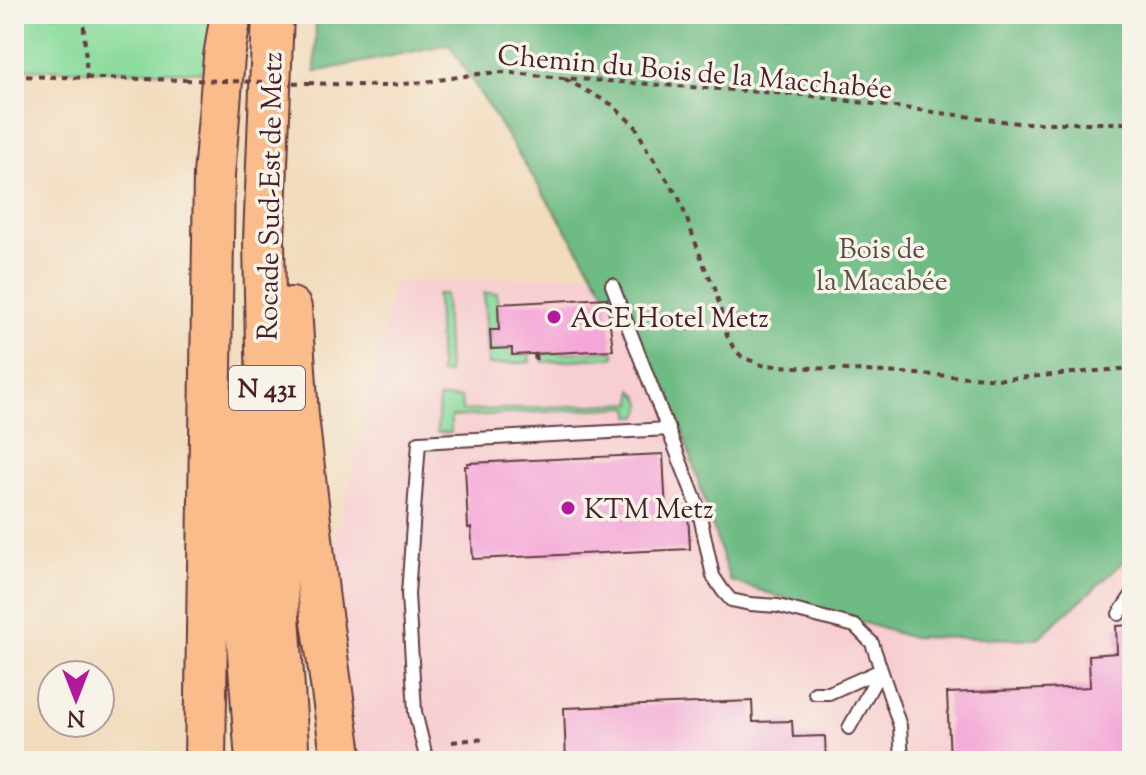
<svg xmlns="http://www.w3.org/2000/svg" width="1146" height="775" font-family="'Sorts Mill Goudy',serif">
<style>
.built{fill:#f7cfd2}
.green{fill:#88db9c;stroke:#697d64;stroke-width:2}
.forest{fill:#6ebb84;stroke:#5c6d58;stroke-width:2}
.building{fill:#f4a6d7}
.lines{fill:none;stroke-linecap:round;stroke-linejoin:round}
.service-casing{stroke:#633b41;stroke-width:16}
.trunk-casing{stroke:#633b41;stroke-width:44}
.path{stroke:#633b41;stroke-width:4;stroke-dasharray:6 6;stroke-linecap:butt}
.service{stroke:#fff;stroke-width:12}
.trunk{stroke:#f9bc8a;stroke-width:40}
.path-bridge{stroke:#633b41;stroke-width:4;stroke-dasharray:6 6;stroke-linecap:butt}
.poi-dot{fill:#b5179e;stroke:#f7f3e8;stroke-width:3}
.labels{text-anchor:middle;stroke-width:7;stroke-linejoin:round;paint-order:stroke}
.shield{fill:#f7f3e8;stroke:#7e5f64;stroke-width:2}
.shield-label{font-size:26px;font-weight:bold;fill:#4a1f2b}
.street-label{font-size:28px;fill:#4a1f2b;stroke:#f7f3e8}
.park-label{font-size:28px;fill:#5a4e47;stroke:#f7f3e8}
.poi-label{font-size:28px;fill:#4a1f2b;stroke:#f7f3e8;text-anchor:start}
</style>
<rect width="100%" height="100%" fill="#f7f3e8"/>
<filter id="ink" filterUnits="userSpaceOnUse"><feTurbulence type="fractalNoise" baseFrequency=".0125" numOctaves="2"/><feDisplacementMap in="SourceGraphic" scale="16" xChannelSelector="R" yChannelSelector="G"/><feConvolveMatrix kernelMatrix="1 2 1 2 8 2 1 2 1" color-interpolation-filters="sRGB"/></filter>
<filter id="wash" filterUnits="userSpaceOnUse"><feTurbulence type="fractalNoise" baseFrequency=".006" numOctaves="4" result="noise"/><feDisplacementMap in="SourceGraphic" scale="32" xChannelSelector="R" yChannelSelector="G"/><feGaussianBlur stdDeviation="1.8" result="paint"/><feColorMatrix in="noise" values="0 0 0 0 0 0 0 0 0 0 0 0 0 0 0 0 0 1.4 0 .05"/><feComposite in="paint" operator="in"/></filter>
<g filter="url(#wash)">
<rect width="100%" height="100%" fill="#f2dcbd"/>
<path class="built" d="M594,273l77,123 60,185 385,-12 16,-17v209h-790l-23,-161 55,-214 18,-102z"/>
<path class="green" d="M14,14h198l-4,58 -194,-3z
M484,293h13l2,37 -9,1 1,18 21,-1v7l17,-1 1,8 -42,3z
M437,294h8l3,80h-8z
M613,350l2,7 -72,5 -1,-8z
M633,390c8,7 13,17 5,26h-7l-1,-9 -179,10v16l-14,-1 2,-34h22l1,13 171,-8z"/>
<path class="forest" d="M316,14h816v538l-16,17 -79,70 -128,-2 -179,-56 -59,-185 -222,-352 -134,28z"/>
<g id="blocks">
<path class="building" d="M607,298l6,52 -101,5v-7l-21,1 -1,-19h9l-1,-26z
M663,454l3,59 22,-1 2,37 -217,10 -2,-31h-3l-3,-62h3v-3z
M1132,625v136h-182l-3,-68 143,-6 -1,-32 28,-2 -1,-27z
M752,701l1,21 39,-1 1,16 32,-1 1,25h-260l-2,-53z"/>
</g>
</g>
<g filter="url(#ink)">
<use href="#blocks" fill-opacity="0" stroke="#633b41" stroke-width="2"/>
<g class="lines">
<g class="service-casing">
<path id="service" d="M612,285l86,222 15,69 10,15 8,9 19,4 28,2 77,20 17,17 28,83 2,35
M1119,614l13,-19
M815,693h14l52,-23
M849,728l32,-58
M427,761l-12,-49 -7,-118 11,-152 250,-13"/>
</g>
<g class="trunk-casing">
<path id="trunk" d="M273,14l-9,226 4,217 21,304
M291,308l7,108 21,184 23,161
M235,414l8,171 13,176
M205,761l9,-586 10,-118 7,-43"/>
</g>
<path class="path" d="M83,14l4,64
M14,76l171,4
M565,79l46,25 25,23 12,24 31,47 26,70 10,20 12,48 6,11 9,10 20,8 242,14 128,-11
M308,83l74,3 43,-4 53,-8 25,-2 60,6 241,17 214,28h114
M535,354l1,8
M452,742l25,-3 8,2"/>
<use href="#service" class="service"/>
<use href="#trunk" class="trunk"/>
<path class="path-bridge" d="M185,80l123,3"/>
</g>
</g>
<g class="poi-dot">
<circle cx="554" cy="317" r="8"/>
<circle cx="568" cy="508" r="8"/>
</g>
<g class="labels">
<rect class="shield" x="229" y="366" width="76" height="44" rx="6"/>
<g class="shield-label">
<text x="267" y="397">N 431</text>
</g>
<g class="street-label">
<text transform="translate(695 71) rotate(5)" y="10">Chemin du Bois de la Macchabée</text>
<text transform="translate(269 196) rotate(-89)" y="10">Rocade Sud-Est de Metz</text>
</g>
<g class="park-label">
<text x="882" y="258">Bois de<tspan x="882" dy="32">la Macabée</tspan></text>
</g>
<g class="poi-label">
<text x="570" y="327">ACE Hotel Metz</text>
<text x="584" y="518">KTM Metz</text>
</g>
</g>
<rect width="1146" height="775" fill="none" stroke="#f7f3e8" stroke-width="48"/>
<g transform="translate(76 699) rotate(180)"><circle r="38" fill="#f7f3e8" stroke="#b29e9c" stroke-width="2"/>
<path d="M0-6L14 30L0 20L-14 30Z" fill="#b5179e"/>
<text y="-12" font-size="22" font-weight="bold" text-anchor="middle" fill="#4a1f2b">N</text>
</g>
</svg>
